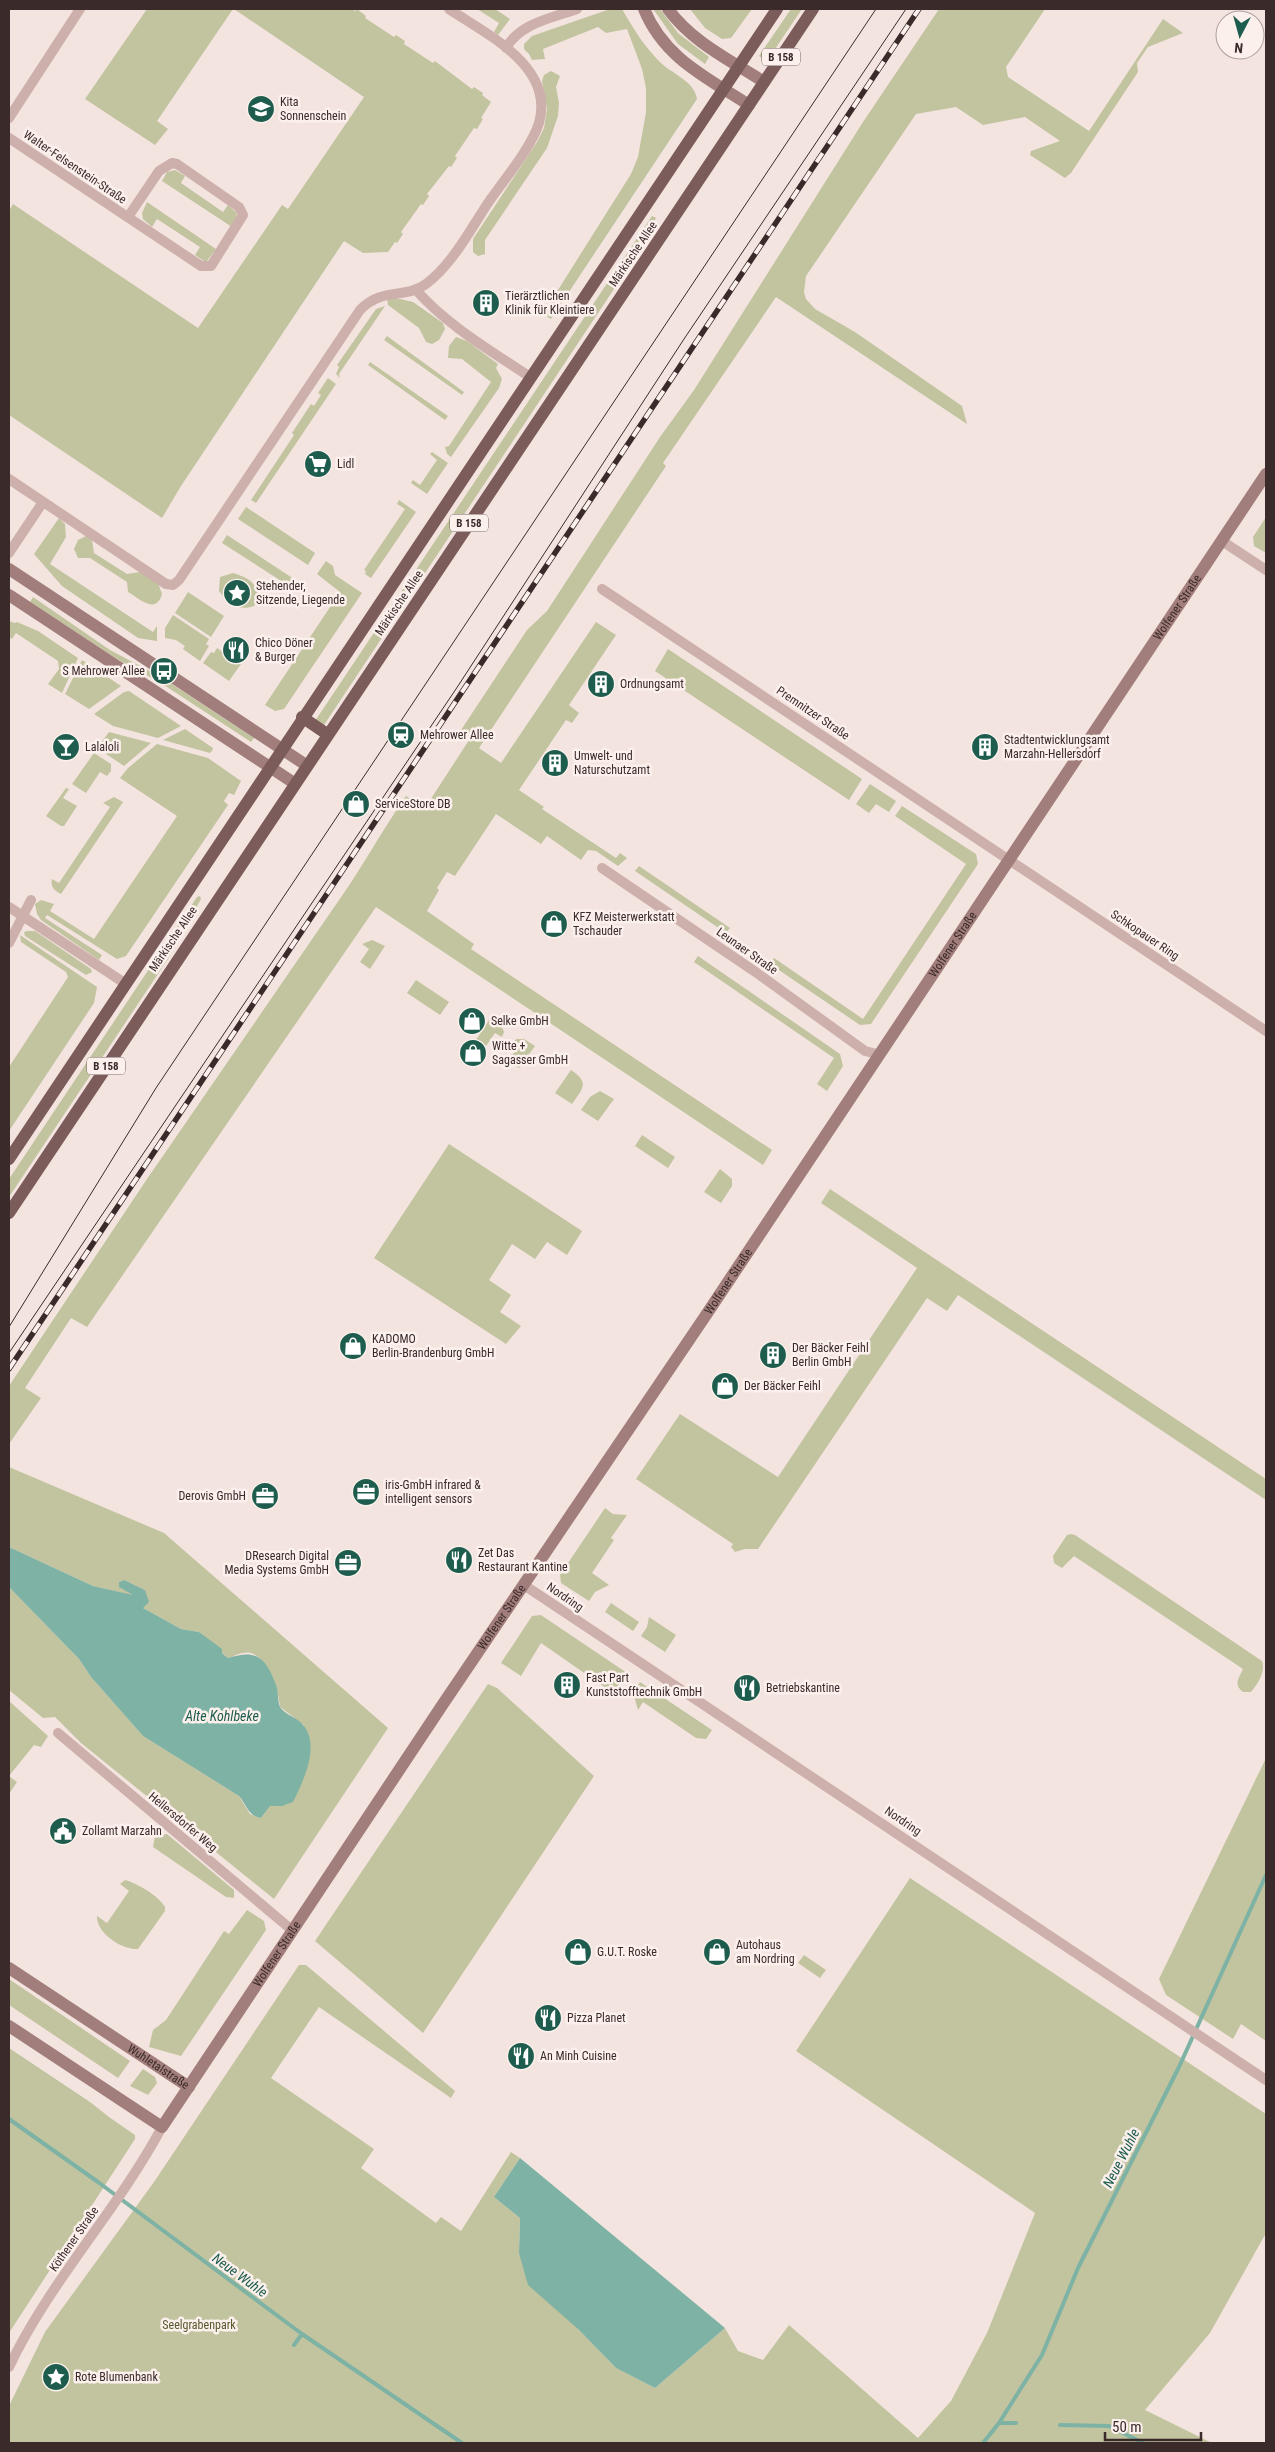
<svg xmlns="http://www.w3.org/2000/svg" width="1275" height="2452" font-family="'Roboto Condensed',sans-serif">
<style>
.green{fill:#c2c49f}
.water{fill:#7db2a4}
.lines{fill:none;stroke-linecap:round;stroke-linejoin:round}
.stream{stroke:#7db2a4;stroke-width:4}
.street{stroke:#cdb0ab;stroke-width:10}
.secondary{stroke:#a17e7c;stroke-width:12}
.primary{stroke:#7c5c5b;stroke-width:12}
.tram{stroke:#3a2a2a;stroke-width:1}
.rail-casing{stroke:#3a2a2a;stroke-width:5.5}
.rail{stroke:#fbf0ec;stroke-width:4;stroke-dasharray:11;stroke-linecap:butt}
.labels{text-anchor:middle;stroke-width:5;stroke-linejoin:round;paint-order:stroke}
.shield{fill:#fbf0ec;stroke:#746564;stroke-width:1}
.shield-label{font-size:11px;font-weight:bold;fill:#3a2a2a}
.poi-label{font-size:12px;fill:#3a2a2a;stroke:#fbf0ec;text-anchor:start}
.street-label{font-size:12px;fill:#3a2a2a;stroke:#fbf0ec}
.park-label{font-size:12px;fill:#56592d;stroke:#fbf0ec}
.water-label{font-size:14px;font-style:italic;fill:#1e5d4e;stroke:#fbf0ec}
</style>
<rect width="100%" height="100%" fill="#f4e4e0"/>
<path class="green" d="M147,9h86l-76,112 11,8 -13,16 -70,-46z
M234,9h118l3,2 2,-2 9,7 -1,2 29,19 2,-2 9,6 -1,3 29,19 2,-2 37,28 2,-2 9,6 -1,2 9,7 -10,16 2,1 -6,10 -3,-1 -19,28 2,2 -6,9 -2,-1 -22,28 2,2 -6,9 -2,-1 -20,28 2,2 -6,9 -2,-1 -7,10 -25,1 -19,-12 -163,245 -19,32 -153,-103v-204l4,-7 185,124 84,-123 6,4 76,-112z
M477,9h18l15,10 -12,16 -4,-3 5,-9z
M610,9h12c11,19 23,39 40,55 11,10 33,18 35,35l-146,220 -13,-8 8,-2 85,-135 7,-17 8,-45v-24l-4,-19 -15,-40 -21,4 -8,-6 -55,22 2,10 -13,1 -3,-6 -5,-5v-5l8,-8z
M653,9h7l18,24 31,24 -4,7 -27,-20z
M690,9h62l-21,29 -9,1 -17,-11z
M791,9h11l-35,52 -8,-5z
M939,9h106l-39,58 2,10 81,54 74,-112 20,14 -35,14 -11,16 1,9 -67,101 -6,5 -35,-23 1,-4 29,-10 -35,-24 -42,8 -27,-18 -40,7 -110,162 -2,16 2,7 9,10 40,23 107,74 5,18 -191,-127 -113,166 3,3 -187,282 22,15 95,-141 20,13 -47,70 10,8 -7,10 -6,-3 -47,70 25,17 -2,2 74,49 4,-5 7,5 -9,8 -22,-15 -8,-1 -7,10 -34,-24 -6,8 -45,-30 -41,62 -8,-4 -10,16 2,2 -12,21 47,33 -3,5 301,201 -9,15 -387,-258 -289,420 -16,-9 -46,70 16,10 -32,46v-58l138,-207 201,-292c20,-30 37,-61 58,-91l19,12 46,-71 -10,-7 66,-100 20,-19 113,-174 34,-47 169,-268z
M551,71l9,5 -4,11 3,16 -1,13 -11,32 -62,92v14l-7,2 -5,-4v-13l64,-97 7,-14 3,-19 -5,-28 2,-6z
M175,170l10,6 -4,7 42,29 5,-7 8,7 1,5 -5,10 -70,-46 5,-9z
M147,202l69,47 -9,12h-3l-9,-6 5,-8 -43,-28 -5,8 -9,-8 -1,-6z
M652,216l4,2 -32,56 -300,451 -9,-4z
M396,298l17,4 30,21 2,6 -6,11 -7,4 -6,-2 -7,-14 -31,-23 -1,-6z
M385,306l-46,68 1,4 -4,-4 3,-7 -2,-2 39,-56z
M387,336l77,56 -2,3 -78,-55z
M456,337l11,4 31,23 -2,4 6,11 -3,9 -48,69 -4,-3 -2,-7 4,-1 42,-64 -29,-23 -14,-1 1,-12z
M370,362l78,54 -3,4 -77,-55z
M328,378l8,6 -80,119 -5,-3 43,-65 -2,-2 19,-29 3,2 7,-11 -3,-2z
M432,452l16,11 -21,31 -16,-11 2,-3 7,5 17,-25 -7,-6z
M399,500l17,12 -45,66 -6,-4 1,-3 -2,-1 41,-61 -8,-5z
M246,507l69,46 -7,12 -70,-46z
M1266,517v36l-12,-7 -1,-9z
M59,518l6,6 1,13 -16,27 103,68 4,-6v15l-19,-3 -76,-52 -28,-32z
M227,535l70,46 -5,7 -70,-45z
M86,536l6,4 2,13 33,21 13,-2 18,11 4,11c-6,21 -22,5 -34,-2l-1,-10 -37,-24h-12l-4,-9 4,-9z
M326,561l7,5 2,9 27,18 -78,116 -9,2 -10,-6 75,-113 -23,-18z
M233,573c14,4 27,11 25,27l-4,6c-15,6 -27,-4 -35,-15l1,-14z
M188,592l36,24 -13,21 -36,-24z
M33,597l77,53 51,27 93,61 -3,4 -90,-59 -39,-21 -92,-60z
M173,615l36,24 -3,5 3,2 -9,15 -17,-12 2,-3 -9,-6 -11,-2v-10z
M9,621l6,2 2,-1 21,9 40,27 -16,35 -14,-9 11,-15 -1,-8 -42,-28 -4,6 -3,-2z
M217,648l24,16 -12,17 -26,-18 8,-11 3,1z
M668,649l194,130 -13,21 -194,-129z
M82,660l39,26 -32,23 -24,-15z
M129,691l52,35 -23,12 -45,-12 -19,-12 30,-22z
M185,729l28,19 -1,3 -2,2 -47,-13z
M109,732l42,11 -27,23 -27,-18z
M157,744l51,14 33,23 -7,14 -5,-2 -5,8 4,4 -102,151 -9,3 -70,-44 -2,3 57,37 -3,5 -58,-40 -4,-6 -2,-10 6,-4 13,4 -4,7 44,28 83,-123 -57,-38 8,-10z
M94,753l17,11v7l-4,5 -7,-4 -14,21 -14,-9z
M870,784l26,17 -7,11 -13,-8 -7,9 -13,-9z
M66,788l3,1 -6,9 14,8 -13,20h-3l-15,-10z
M114,797l9,5 -62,92c-6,-3 -11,-7 -9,-15l7,4 51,-76 -7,-4z
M902,806l74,48 2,10 -107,160 -11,1 -90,-61 4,-6 89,61 103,-155 -71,-48z
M639,866l91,62 -4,5 -91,-62z
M200,896l1,3 -33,60 -159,238v-18l188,-282z
M28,931h7l56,38 1,3 -6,3 -61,-39 -1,-4z
M20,935l77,52 -3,16 -85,128v-64l59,-90 -2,-5 -45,-30z
M372,940l13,6 -15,23 -10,-7 9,-13 -7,-5z
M698,956l142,98 3,12 -16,25 -10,-7 17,-26 -140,-96z
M416,980l33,22 -9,13 -33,-22z
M491,1017l9,6 4,9 -2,5 -7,-4 -9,13 -10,-6z
M517,1039h7l11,7 -16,22 -11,-7 9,-13 -7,-5z
M571,1070c19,13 12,18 1,34l-17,-11z
M600,1091l14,8 -16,22 -17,-11 9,-13z
M642,1135l33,22 -7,11 -33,-22z
M449,1144l133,87 -15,24 -20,-13 -12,17 -23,-15 -23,36 22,15 -11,17 21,14 -15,18 -132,-86z
M720,1169l12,10v7l-11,17 -17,-11z
M830,1189l436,290v21l-308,-205 -11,16 -20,-13 -169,251h-13l-10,3 -4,-5 2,-3 -97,-65 44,-65 98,63 139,-209 -96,-65z
M9,1467l155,66 224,195 -114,171 -193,-156 -26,-26 -12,1 -34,-28v-103l70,72 12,18 52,59 96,60 11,18 11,4 9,-12h12l22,-81 -24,-18c-1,-16 -12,-49 -29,-54 -8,-2 -16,3 -23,5l-29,-26 -18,-3 -38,-21 2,-18 -21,-10 -5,2 17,14 -43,-10 -84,-39z
M605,1508l8,6 14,1 -16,23 3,2 -22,33 17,12 -14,7 -6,9 -28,-18 -1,-8z
M1071,1534l4,1 187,126c4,10 -4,23 -11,31h-8c-10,-8 -4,-14 0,-23l-169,-113 -12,12 -8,-5 -1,-7 14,-21z
M611,1603l28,19 -6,9 -28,-19z
M541,1615l86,58 -14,20 -72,-50 -20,33 -20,-13 31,-47z
M649,1617l27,18 -11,17 -24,-16 6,-9z
M640,1682l72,48 -6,9 -10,-1 -53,-36 -5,8 -5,-18z
M488,1684l9,4 97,88 -171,257 -108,-92z
M9,1701l39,35 -7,11 -7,-2 -25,31 8,6 -8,12z
M1266,1758v283l-25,-17 -8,15 -67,-44 -7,-16z
M167,1834l67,56v8l-8,-1 -73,-50 2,-11z
M910,1878l356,236v119l-56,100 -65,77 67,33h-1203v-37l36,-74 109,-150 145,-217h7l149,126 -4,7 -132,-91 -48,71 103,71 -13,19 75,55 5,-6 20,14 50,-79 9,6 -26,39 26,21 -1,35 59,76 38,39 39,20 70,-60 13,23 25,9 26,-35 129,113 33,-37 36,-68 48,-120 -239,-162z
M125,1880c12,3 34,16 40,27v4l-27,38c-16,1 -42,-16 -41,-33l10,7 22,-32 -9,-7z
M247,1910l17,11 2,9 -85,126 -32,-9 4,-17 13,-10 58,-89 5,3z
M804,1955l22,15 -6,8 -22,-15z
M9,1979l121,82 -12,17 -109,-73z
M9,2048l81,54 19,15 26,18v4l-126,194z
M143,2069l12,8 2,6 -9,12 -18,-9z"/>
<path class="water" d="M9,1547l84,39 40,9 -14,-8v-5l5,-2 21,10 4,12 -6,6 38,21 18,3 23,17v4l6,5c30,-10 39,1 49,30 1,5 1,14 3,19 5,8 19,11 24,19 16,21 -1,56 -11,76l-11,4h-12l-9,12c-13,-2 -14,-13 -22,-22l-96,-60 -52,-59 -12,-18 -70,-72z
M520,2158l205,170 -70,60 -39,-20 -38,-39 -50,-44 -9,-32 1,-35 -26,-21z"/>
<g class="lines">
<path class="stream" d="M9,2119l89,63 204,152 160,109
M294,2345l8,-11
M999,2423h17
M1060,2425l49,1 34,17
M983,2443l16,-20 43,-68 36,-87 101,-201 87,-192"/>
<path class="street" d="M506,48c14,-25 46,-30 71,-39
M9,118l71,-109
M9,138l192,128h10l32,-51 -4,-8 -62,-43 -5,-1 -13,8 -31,46
M416,290c32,36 74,60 114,87
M9,479l157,105 7,1 6,-5 181,-270c22,-23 46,-11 66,-26 27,-20 45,-56 64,-84 15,-21 42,-54 49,-77 16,-57 -53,-89 -90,-114
M1222,541l44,29
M9,553l34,-51
M602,589l664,442
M602,868l155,105 108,78 12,3
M9,907l117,77
M9,943l22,-43
M524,1585l742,495
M58,1733l235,198
M9,2367c41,-86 108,-156 153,-240"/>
<g class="secondary">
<path d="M644,9c20,49 62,68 105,96"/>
<path d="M668,9c24,33 62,51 96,73"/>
<path d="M9,569l297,196"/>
<path d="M9,595l285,188"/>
<path id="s1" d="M9,1968l180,119"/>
<path id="s2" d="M9,2026l153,101 281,-423 263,-389 560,-841"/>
</g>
<path class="primary" d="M302,717l25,17
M9,1159l768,-1150
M9,1213l804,-1204"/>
<path class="tram" d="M9,1327l147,-239 720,-1079
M9,1353l447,-664 228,-350 222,-330"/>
<g class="rail-casing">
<path id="rail" d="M9,1369l910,-1360"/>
</g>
<use href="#rail" class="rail"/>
</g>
<defs>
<g id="school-disc" transform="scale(1.4375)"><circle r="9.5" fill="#1e5d4e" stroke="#fbf0ec"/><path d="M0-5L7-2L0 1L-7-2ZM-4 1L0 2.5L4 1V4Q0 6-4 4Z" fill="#fff"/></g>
<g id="building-disc" transform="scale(1.4375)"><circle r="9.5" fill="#1e5d4e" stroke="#fbf0ec"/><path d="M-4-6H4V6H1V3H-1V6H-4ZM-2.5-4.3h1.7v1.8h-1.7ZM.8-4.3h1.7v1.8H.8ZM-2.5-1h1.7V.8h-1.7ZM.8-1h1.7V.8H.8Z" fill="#fff"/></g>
<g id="supermarket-disc" transform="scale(1.4375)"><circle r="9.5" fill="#1e5d4e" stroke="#fbf0ec"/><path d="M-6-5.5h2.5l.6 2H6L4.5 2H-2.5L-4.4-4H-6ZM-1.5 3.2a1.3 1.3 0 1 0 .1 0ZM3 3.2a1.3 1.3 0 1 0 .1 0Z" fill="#fff"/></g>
<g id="sight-disc" transform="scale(1.4375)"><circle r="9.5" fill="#1e5d4e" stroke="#fbf0ec"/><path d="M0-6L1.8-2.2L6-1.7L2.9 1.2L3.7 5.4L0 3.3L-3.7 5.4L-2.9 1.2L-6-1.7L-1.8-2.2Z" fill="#fff"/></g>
<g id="restaurant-disc" transform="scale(1.4375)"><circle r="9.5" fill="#1e5d4e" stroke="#fbf0ec"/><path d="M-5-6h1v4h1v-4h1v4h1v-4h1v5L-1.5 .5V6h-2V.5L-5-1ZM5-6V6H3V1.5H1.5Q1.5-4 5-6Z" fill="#fff"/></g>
<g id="bus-disc" transform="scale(1.4375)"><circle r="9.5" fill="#1e5d4e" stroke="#fbf0ec"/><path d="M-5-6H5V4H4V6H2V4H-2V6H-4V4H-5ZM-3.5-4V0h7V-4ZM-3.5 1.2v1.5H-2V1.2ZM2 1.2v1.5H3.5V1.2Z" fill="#fff"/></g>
<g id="station-disc" transform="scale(1.4375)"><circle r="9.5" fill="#1e5d4e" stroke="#fbf0ec"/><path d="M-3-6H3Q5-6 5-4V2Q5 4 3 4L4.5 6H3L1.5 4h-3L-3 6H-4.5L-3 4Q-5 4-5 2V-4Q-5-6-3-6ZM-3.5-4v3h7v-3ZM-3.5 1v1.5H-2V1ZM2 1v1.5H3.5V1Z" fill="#fff"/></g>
<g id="bar-disc" transform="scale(1.4375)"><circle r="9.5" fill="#1e5d4e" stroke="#fbf0ec"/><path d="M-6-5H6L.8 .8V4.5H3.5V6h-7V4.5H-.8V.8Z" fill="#fff"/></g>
<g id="shop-disc" transform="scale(1.4375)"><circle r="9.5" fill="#1e5d4e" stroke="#fbf0ec"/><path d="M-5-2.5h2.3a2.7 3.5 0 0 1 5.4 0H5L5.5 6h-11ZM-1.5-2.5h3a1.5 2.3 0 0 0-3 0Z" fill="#fff"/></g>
<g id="office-disc" transform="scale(1.4375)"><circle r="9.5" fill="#1e5d4e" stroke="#fbf0ec"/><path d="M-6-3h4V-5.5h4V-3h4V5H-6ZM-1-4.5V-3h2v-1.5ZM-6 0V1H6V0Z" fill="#fff"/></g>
<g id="civic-disc" transform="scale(1.4375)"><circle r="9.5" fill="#1e5d4e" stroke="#fbf0ec"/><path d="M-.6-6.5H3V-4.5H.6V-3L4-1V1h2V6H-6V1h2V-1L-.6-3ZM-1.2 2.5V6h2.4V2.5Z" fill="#fff"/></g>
</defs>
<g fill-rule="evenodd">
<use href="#school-disc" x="261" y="109"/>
<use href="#building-disc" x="486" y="303"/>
<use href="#supermarket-disc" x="318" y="464"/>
<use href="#sight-disc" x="237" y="593"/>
<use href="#restaurant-disc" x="236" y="650"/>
<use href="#bus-disc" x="164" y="671"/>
<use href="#building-disc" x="601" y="684"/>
<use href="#station-disc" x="401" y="735"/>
<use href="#bar-disc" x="66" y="747"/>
<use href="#building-disc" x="985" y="747"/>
<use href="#building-disc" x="555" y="763"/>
<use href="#shop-disc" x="356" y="804"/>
<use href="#shop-disc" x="554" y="924"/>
<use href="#shop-disc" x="472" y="1021"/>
<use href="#shop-disc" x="473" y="1053"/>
<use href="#shop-disc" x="353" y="1346"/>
<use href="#building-disc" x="773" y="1355"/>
<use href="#shop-disc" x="725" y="1386"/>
<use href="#office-disc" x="366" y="1492"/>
<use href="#office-disc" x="265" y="1496"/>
<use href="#restaurant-disc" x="459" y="1560"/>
<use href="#office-disc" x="348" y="1563"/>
<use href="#building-disc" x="567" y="1685"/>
<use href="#restaurant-disc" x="747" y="1688"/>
<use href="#civic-disc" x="63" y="1831"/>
<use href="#shop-disc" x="578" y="1952"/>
<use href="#shop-disc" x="717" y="1952"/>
<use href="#restaurant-disc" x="548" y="2018"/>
<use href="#restaurant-disc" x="521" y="2056"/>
<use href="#sight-disc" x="56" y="2377"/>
</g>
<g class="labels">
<g class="shield">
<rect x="762" y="48.5" width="38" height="17" rx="4"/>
<rect x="450" y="514.5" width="38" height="17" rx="4"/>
<rect x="87" y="1057.5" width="38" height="17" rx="4"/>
</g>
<g class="shield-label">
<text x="781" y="61">B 158</text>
<text x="469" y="527">B 158</text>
<text x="106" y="1070">B 158</text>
</g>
<g class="poi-label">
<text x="280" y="106">Kita<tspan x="280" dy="14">Sonnenschein</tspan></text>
<text x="505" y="300">Tierärztlichen<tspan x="505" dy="14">Klinik für Kleintiere</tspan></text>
<text x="337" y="468">Lidl</text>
<text x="256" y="590">Stehender,<tspan x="256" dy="14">Sitzende, Liegende</tspan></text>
<text x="255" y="647">Chico Döner<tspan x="255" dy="14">&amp; Burger</tspan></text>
<text x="145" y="675" text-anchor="end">S Mehrower Allee</text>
<text x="620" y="688">Ordnungsamt</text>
<text x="420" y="739">Mehrower Allee</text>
<text x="1004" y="744">Stadtentwicklungsamt<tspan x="1004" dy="14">Marzahn-Hellersdorf</tspan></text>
<text x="85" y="751">Lalaloli</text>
<text x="574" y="760">Umwelt- und<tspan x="574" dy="14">Naturschutzamt</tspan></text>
<text x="375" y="808">ServiceStore DB</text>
<text x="573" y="921">KFZ Meisterwerkstatt<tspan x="573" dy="14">Tschauder</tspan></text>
<text x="491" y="1025">Selke GmbH</text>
<text x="492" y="1050">Witte +<tspan x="492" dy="14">Sagasser GmbH</tspan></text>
<text x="372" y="1343">KADOMO<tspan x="372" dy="14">Berlin-Brandenburg GmbH</tspan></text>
<text x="792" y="1352">Der Bäcker Feihl<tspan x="792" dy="14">Berlin GmbH</tspan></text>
<text x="744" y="1390">Der Bäcker Feihl</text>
<text x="385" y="1489">iris-GmbH infrared &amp;<tspan x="385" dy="14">intelligent sensors</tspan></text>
<text x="246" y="1500" text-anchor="end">Derovis GmbH</text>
<text x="478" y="1557">Zet Das<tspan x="478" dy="14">Restaurant Kantine</tspan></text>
<text x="329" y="1560" text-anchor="end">DResearch Digital<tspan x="329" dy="14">Media Systems GmbH</tspan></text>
<text x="586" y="1682">Fast Part<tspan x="586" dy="14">Kunststofftechnik GmbH</tspan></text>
<text x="766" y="1692">Betriebskantine</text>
<text x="82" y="1835">Zollamt Marzahn</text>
<text x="736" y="1949">Autohaus<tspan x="736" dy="14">am Nordring</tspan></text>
<text x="597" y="1956">G.U.T. Roske</text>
<text x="567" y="2022">Pizza Planet</text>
<text x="540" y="2060">An Minh Cuisine</text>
<text x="75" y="2381">Rote Blumenbank</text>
</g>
<g class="street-label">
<text transform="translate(75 167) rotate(34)" y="4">Walter-Felsenstein-Straße</text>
<text transform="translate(633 254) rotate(-56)" y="4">Märkische Allee</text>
<text transform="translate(399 603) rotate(-56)" y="4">Märkische Allee</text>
<text dy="4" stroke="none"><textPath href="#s2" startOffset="2011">Wolfener Straße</textPath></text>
<text transform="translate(813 713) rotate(34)" y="4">Premnitzer Straße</text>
<text transform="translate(1145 935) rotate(34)" y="4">Schkopauer Ring</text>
<text transform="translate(173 939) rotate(-56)" y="4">Märkische Allee</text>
<text dy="4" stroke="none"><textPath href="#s2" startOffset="1606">Wolfener Straße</textPath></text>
<text transform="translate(747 951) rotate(35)" y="4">Leunaer Straße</text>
<text dy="4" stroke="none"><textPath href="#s2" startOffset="1201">Wolfener Straße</textPath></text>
<text transform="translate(565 1597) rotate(34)" y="4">Nordring</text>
<text dy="4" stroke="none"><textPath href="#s2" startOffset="796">Wolfener Straße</textPath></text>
<text transform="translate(903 1821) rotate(34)" y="4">Nordring</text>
<text transform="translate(183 1822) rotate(40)" y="4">Hellersdorfer Weg</text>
<text dy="4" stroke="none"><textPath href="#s2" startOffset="391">Wolfener Straße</textPath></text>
<text dy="4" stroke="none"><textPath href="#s1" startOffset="179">Wuhletalstraße</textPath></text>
<text transform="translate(74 2239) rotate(-55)" y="4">Köthener Straße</text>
</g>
<g class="park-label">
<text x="199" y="2329">Seelgrabenpark</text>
</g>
<g class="water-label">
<text x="222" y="1721">Alte Kohlbeke</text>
<text transform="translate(1121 2158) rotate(-63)" y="5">Neue Wuhle</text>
<text transform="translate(240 2275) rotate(36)" y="5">Neue Wuhle</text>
</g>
</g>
<rect width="1275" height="2452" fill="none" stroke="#3a2a2a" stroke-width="20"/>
<g transform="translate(1240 35) rotate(186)"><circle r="24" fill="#fbf0ec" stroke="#aea19e"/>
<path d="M0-4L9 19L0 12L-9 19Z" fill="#1e5d4e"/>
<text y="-8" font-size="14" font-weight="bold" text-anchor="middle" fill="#3a2a2a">N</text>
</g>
<path d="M1105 2432v8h96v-8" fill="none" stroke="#3a2a2a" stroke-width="2.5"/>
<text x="1112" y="2432" font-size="15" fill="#3a2a2a" stroke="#fbf0ec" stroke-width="4" paint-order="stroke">50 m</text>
</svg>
